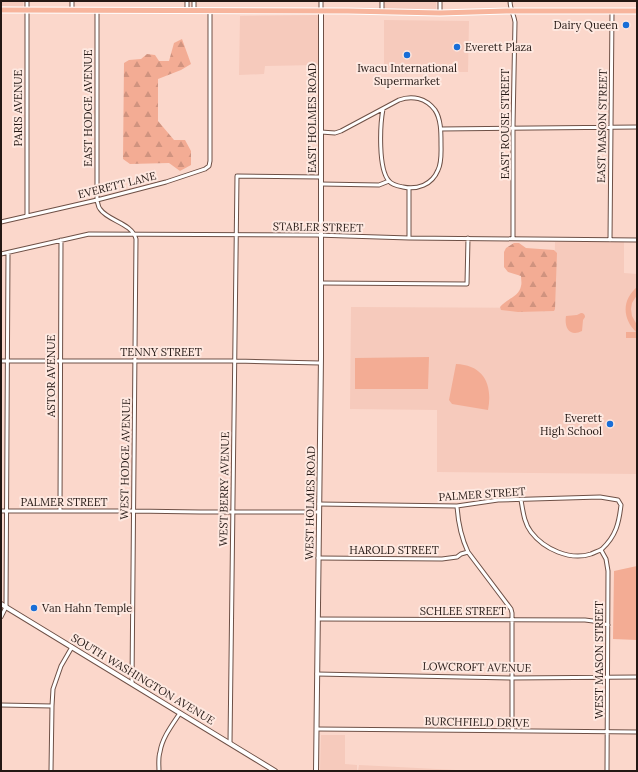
<svg xmlns="http://www.w3.org/2000/svg" width="638" height="772" font-family="Lora,serif">
<style>
.built{fill:#f6cabc}
.green{fill:#f3ac94}
.forest{fill:url(#forest-firs)}
.lines{fill:none;stroke-linecap:round;stroke-linejoin:round}
.minor-casing{stroke:#6e5046;stroke-width:5}
.tertiary-casing{stroke:#6e5046;stroke-width:6}
.primary-casing{stroke:#fff;stroke-width:7}
.minor{stroke:#fff;stroke-width:3}
.tertiary{stroke:#fff;stroke-width:4}
.primary{stroke:#f7b59d;stroke-width:5}
.poi-dot{fill:#196ed7;stroke:#fee8e0;stroke-width:1.5}
.labels{text-anchor:middle;stroke-width:4;stroke-linejoin:round;paint-order:stroke}
.poi-label{font-size:11px;fill:#241814;stroke:#fee8e0;text-anchor:end}
.street-label{font-size:11px;fill:#241814;stroke:#fee8e0}
</style>
<defs>
<pattern id="forest-firs" width="22" height="20" patternUnits="userSpaceOnUse"><rect width="22" height="20" fill="#f3ac94"/><path d="M5 1l3.5 6h-7zM16 11l3.5 6h-7z" fill="#d0937f"/></pattern>
</defs>
<rect width="100%" height="100%" fill="#fbd7cb"/>
<path class="built" d="M1,1h22v6l-22,-1z
M381,1h55v8h-55z
M318,15v50l-53,1 -1,8 -25,1 1,-59z
M384,20l85,1 -1,51h-84z
M624,241v32l13,1v200l-200,-2v-62l-87,-1 1,-102 203,1 1,-66h50z
M321,735h24v29l12,1v6h-37z
M359,765l97,5v1h-98z"/>
<path class="green" d="M637,287v8l-5,8 -1,6 1,7 5,9v13h-11v-6h10c-14,-14 -14,-32 1,-45z
M581,313c3,0 4,2 4,4l-2,3 -1,11c-12,6 -18,-3 -16,-15l11,-1z
M429,357l-1,32h-73v-31z
M456,364c28,1 37,21 32,46l-36,-6 -3,-4z
M637,566v74l-24,-1 1,-68z"/>
<path class="forest" d="M182,39l9,25 -10,6 -23,9v42l16,19h11l6,11v14l-11,6 -11,-8 -39,1 -7,-5 1,-96 5,-3 12,-1 6,-5 8,1 4,6h10l5,-18z
M514,243h5l7,5 28,2 3,3 -2,56 -1,2 -36,1 -17,-2 -1,-3c6,-8 19,-10 21,-21 1,-3 0,-7 0,-10l-13,-4 -4,-5v-15l2,-4z"/>
<g class="lines">
<g class="minor-casing">
<path id="minor" d="M27,1v215
M72,1v9
M510,1c0,8 4,14 5,21l-2,104v112
M97,11v189c1,3 1,7 3,9 8,12 32,14 36,30l-4,444
M187,11v-10
M194,11v-10
M321,11v-10
M382,12v-11
M440,13v-12
M441,129l196,-2
M321,132l14,1 6,-2 58,-31c13,-5 27,-2 36,10 6,9 6,22 6,33 0,9 1,19 -3,27 -6,15 -21,20 -35,17 -5,-1 -11,-2 -14,-6 -11,-12 -9,-56 -6,-72
M321,184l58,1 10,-4
M409,188v50
M1,222l96,-22 69,-18 39,-13 4,-3 1,-5v-150
M610,240l2,-228
M1,254l88,-20 227,1 93,3 228,2
M321,283l146,1 1,-46
M1,361h234l85,2
M319,504l138,2 41,-6 102,-3 18,3 3,5c-2,18 -5,31 -19,44 -3,2 -7,3 -11,5 -21,7 -47,-5 -60,-22 -7,-9 -8,-21 -10,-32
M457,506c1,16 4,31 11,46l43,57 1,4v113l1,5
M1,511h132l67,1h119
M60,511l1,-271
M601,550l5,9 2,12 -1,200
M318,558l124,1 15,-2 4,-3 7,-2
M1,617l5,-10 2,-354
M318,619l267,1 8,1 15,4
M317,674l195,4 125,-1
M1,705l51,1
M317,729l320,3
M230,743l7,-567 84,1
M51,771l1,-65 1,-17 8,-23 11,-19
M159,771c0,-6 -1,-13 1,-19 2,-14 12,-27 20,-39"/>
</g>
<g class="tertiary-casing">
<path id="tertiary" d="M1,604l274,167
M316,771l5,-414v-346"/>
</g>
<g class="primary-casing">
<path id="primary" d="M1,10l347,1 92,2 66,-2h131"/>
</g>
<use href="#minor" class="minor"/>
<use href="#tertiary" class="tertiary"/>
<use href="#primary" class="primary"/>
</g>
<g class="poi-dot">
<circle cx="626" cy="25" r="4"/>
<circle cx="457" cy="47" r="4"/>
<circle cx="407" cy="55" r="4"/>
<circle cx="610" cy="424" r="4"/>
<circle cx="34" cy="608" r="4"/>
</g>
<g class="labels">
<g class="poi-label">
<text x="618" y="29">Dairy Queen</text>
<text x="465" y="51" text-anchor="start">Everett Plaza</text>
<text x="407" y="72" text-anchor="middle">Iwacu International<tspan x="407" dy="13">Supermarket</tspan></text>
<text x="602" y="422">Everett<tspan x="602" dy="13">High School</tspan></text>
<text x="42" y="612" text-anchor="start">Van Hahn Temple</text>
</g>
<g class="street-label">
<text transform="translate(18 108) rotate(-90)" y="4">PARIS AVENUE</text>
<text transform="translate(88 108) rotate(-90)" y="4">EAST HODGE AVENUE</text>
<text transform="translate(312 118) rotate(-90)" y="4">EAST HOLMES ROAD</text>
<text transform="translate(505 124) rotate(-90)" y="4">EAST ROUSE STREET</text>
<text transform="translate(602 126) rotate(-89)" y="4">EAST MASON STREET</text>
<text transform="translate(117 185) rotate(-14)" y="4">EVERETT LANE</text>
<text transform="translate(318 227) rotate(1)" y="4">STABLER STREET</text>
<text x="161" y="356">TENNY STREET</text>
<text transform="translate(51 376) rotate(-90)" y="4">ASTOR AVENUE</text>
<text transform="translate(125 459) rotate(-89)" y="4">WEST HODGE AVENUE</text>
<text transform="translate(224 489) rotate(-89)" y="4">WEST BERRY AVENUE</text>
<text transform="translate(482 494) rotate(-4)" y="4">PALMER STREET</text>
<text x="64" y="506">PALMER STREET</text>
<text transform="translate(310 503) rotate(-89)" y="4">WEST HOLMES ROAD</text>
<text x="394" y="554">HAROLD STREET</text>
<text x="463" y="615">SCHLEE STREET</text>
<text transform="translate(599 660) rotate(-90)" y="4">WEST MASON STREET</text>
<text transform="translate(477 667) rotate(1)" y="4">LOWCROFT AVENUE</text>
<text transform="translate(143 679) rotate(31)" y="4">SOUTH WASHINGTON AVENUE</text>
<text transform="translate(477 722) rotate(1)" y="4">BURCHFIELD DRIVE</text>
</g>
</g>
<rect width="638" height="772" fill="none" stroke="#241814" stroke-width="4"/>
</svg>
